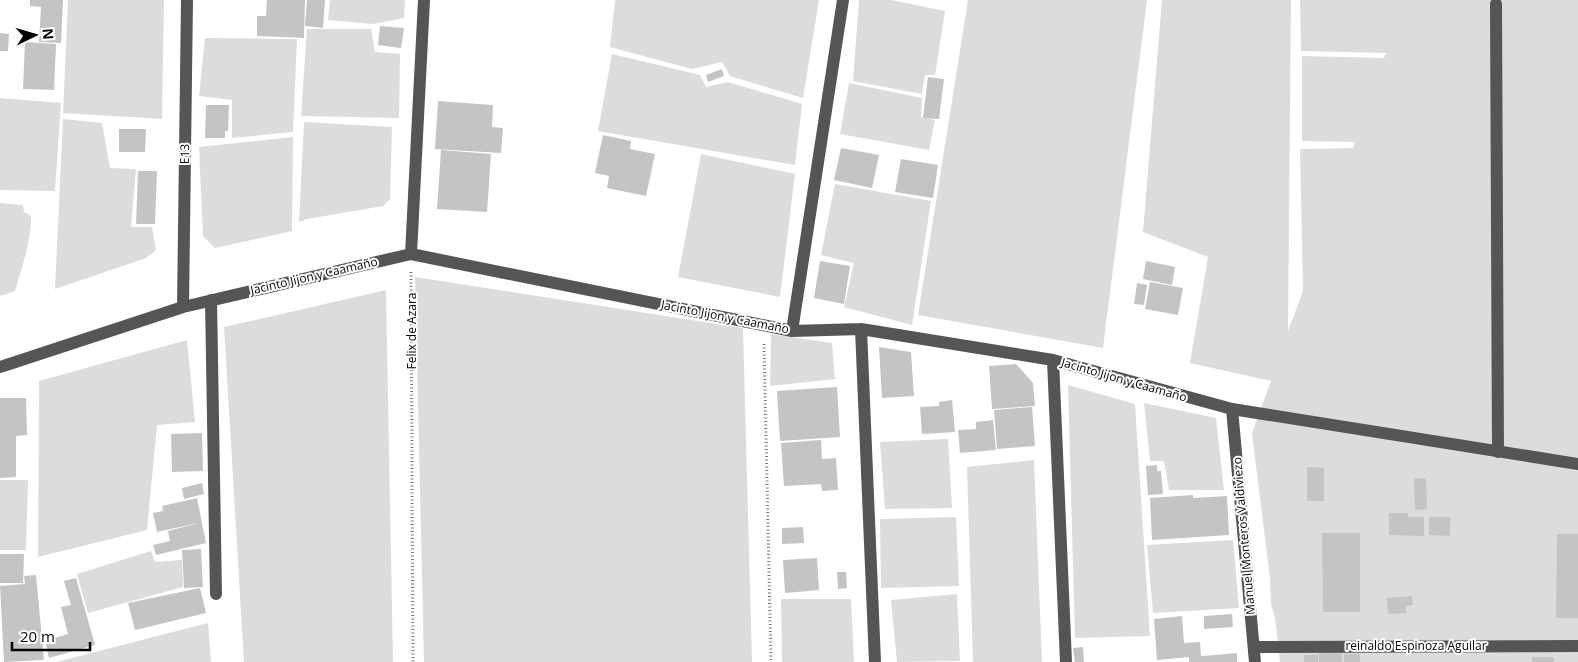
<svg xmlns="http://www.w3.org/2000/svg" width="1578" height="662" font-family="'Open Sans',sans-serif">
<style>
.green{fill:#dcdcdc}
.building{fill:#c4c4c4}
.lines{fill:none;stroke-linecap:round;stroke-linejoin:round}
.path{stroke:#777;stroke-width:3;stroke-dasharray:1 2.5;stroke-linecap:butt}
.minor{stroke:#555;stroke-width:12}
.labels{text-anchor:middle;stroke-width:4;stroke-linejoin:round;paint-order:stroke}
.street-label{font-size:12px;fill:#000;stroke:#fff}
</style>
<rect width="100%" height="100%" fill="#fff"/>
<path class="green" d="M68,0h96l-2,119 -99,-6z
M330,0h75l-1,18 -31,6 -45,-4z
M615,0h204l-16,98 -73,-22 -8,-14 -30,7 -82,-22z
M859,0h32l54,11 -10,64h-10l-3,19 -69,-13z
M968,0h179l-44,348 -185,-33z
M1162,0h129l-3,331 15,-40 -3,-142 53,-1 2,-6 -53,-1v-85l82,2 2,-5 -85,-2 -1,-51h278v662h-298l-5,-45 -4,-13 -1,-25 -18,-146 19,-52 -81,-18 18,-106 -65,-25z
M307,29h64l4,23 25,2 -1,64 -98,-2z
M205,38l92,1 -4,93 -61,6v-38l-33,-4z
M612,54l88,21 6,12 22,-5 74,22 -7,61 -197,-34z
M849,83l73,15 -1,19 14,3 -6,30 -89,-16z
M0,98l61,5 -6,88 -55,-1z
M63,119l39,4 8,45 26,1 -5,58h21l4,23 -10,8 -91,31z
M304,122l88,5 -2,72 -7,7 -76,13 -8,3z
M293,137l-1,94 -77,17 -12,-12 -4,-89z
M701,154l94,20 -15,123 -102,-20z
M835,184l96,17 -19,124 -68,-18 10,-44 -33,-8z
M0,203l23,2 1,7 7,4c0,27 -9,50 -16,75l-15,5z
M415,277l328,51 9,334h-328z
M386,290l7,372h-149l-20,-335z
M771,334l61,9 3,36 -65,7z
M187,340l8,82 -38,3 -10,105 -109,27 1,-176z
M1068,385l67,19 15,232 -75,2z
M1144,403l72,15 8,72h-55l-5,-29h-14z
M948,439l4,69 -67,1 -5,-67z
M1034,460l8,202h-69l-6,-195z
M0,480h28l-2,70h-26z
M956,517l3,69 -78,2 -1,-69z
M1233,540l6,68 -86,5 -6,-68z
M151,551l4,11 27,-2 1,27 -95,26 -11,-39z
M957,594l3,67 -63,1 -6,-62z
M781,599h70l3,63h-72z
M208,623l3,39h-155z"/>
<path class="building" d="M30,0h33l-2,43 -22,-1 2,-35 -11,-1z
M267,0h38l-1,38 -47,-2v-20h9z
M307,0h18l-2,28 -18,-2z
M380,26l24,2 -3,20 -23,-3z
M0,33l9,1 -1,17h-8z
M25,42l31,2 -2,46 -31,-1z
M722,69l2,7 -16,6 -2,-7z
M928,77l16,2 -5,40 -16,-1z
M438,101l55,4 -1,22 11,1 -2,25 -66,-4z
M206,105h23l-1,26h-3v7h-20z
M119,129h27l-1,23h-26z
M603,135l28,6 -1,8 25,5 -9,42 -39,-8 2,-12 -14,-3z
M841,148l38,7 -7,33 -38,-8z
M441,150l50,4 -4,58 -50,-3z
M901,159l37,6 -5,33 -38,-6z
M138,171h19l-2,53h-19z
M820,261l30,5 -6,38 -30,-6z
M1146,261l29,6 -3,18 -29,-6z
M1150,282l33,6 -5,27 -33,-6z
M1137,283l10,2 -3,20 -10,-1z
M879,347l32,5 3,44 -32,2z
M1016,364l17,19 2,23 -43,3 -3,-43z
M837,387l3,50 -60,4 -3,-50z
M0,398h26l1,37 -11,1v41l-16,1z
M952,400l3,32 -33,2 -2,-27 19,-1v-4z
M1032,407l3,39 -38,3 -3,-39z
M993,420l3,30 -36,3 -2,-23 18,-1v-7z
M202,433l1,38 -31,1 -1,-38z
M821,440l1,19 14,-1 2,32 -16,1 -1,-7 -37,2 -3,-43z
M1157,465v6h4l2,23 -15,1 -2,-29z
M1307,467l17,1v33h-17z
M1426,478l1,31 -12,1 -1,-31z
M202,483l2,11 -20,5 -2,-11z
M1193,495v3l34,-2 2,39 -77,5 -2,-42z
M197,498l9,45 -50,12 -3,-10 17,-4 -2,-10 31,-8 -42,9 -4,-19 10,-2 -1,-5z
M1389,513h19v4h16v19l-35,-1z
M1429,517h21v19l-21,-1z
M803,527l1,16 -22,1v-16z
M1322,533h38v79h-37z
M1557,534h21v84h-22z
M201,549l2,38 -19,1 -2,-38z
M0,554h24l-1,29h-23z
M817,558l2,32 -34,3 -2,-33z
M837,572h9l1,16 -9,1z
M36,575l8,85 -40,2 -4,-76 25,-2 -1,-8z
M76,578l19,67 -46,13 -4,-17 23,-7 -7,-27 10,-2 -7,-24z
M200,588l6,25 -71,17 -7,-27z
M1412,596l1,9 -7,1v7l-18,1 -1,-16z
M1232,614l1,13 -29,2v-13z
M1182,616l2,27 16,-1 1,14 -9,1 45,-4v9h-48v-5l-32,3 -3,-41z
M1083,647l1,15h-9l-2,-14z
M1342,652v10h-23v-9z
M1344,654h16v8h-16z
M1304,655h14v7h-14z
M1532,657h22v5h-22z"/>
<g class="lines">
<path class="path" d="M411,272l2,390
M764,344l7,318"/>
<path class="minor" d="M1496,4l2,448
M411,254l13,-254
M211,300l5,294
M183,307l4,-307
M861,329l14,333
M792,331l51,-331
M1053,360l13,302
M0,367l183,-60 228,-53 381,77 69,-2 192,31 179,49 346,55
M1232,409l23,253
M1254,647l324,-1"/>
</g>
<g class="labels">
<g class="street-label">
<text transform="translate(185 154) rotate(-89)" y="4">E13</text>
<text transform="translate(314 276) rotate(-13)" y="4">Jacinto Jijon y Caamaño</text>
<text transform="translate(725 317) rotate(11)" y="4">Jacinto Jijon y Caamaño</text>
<text transform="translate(412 331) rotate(-90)" y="4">Felix de Azara</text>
<text transform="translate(1124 380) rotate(16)" y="4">Jacinto Jijon y Caamaño</text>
<text transform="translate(1244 536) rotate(-95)" y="4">Manuel Monteros Valdiviezo</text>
<text x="1416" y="650">reinaldo Espinoza Aguilar</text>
</g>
</g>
<g transform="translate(35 35) rotate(85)" stroke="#ffffff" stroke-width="4" paint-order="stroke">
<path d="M0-4L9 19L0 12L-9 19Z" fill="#000000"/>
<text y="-8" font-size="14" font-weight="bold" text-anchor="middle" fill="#000000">N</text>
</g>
<path d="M12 642v8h78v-8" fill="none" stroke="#000000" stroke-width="2.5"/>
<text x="20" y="642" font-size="15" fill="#000000" stroke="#ffffff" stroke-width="4" paint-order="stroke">20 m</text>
</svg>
